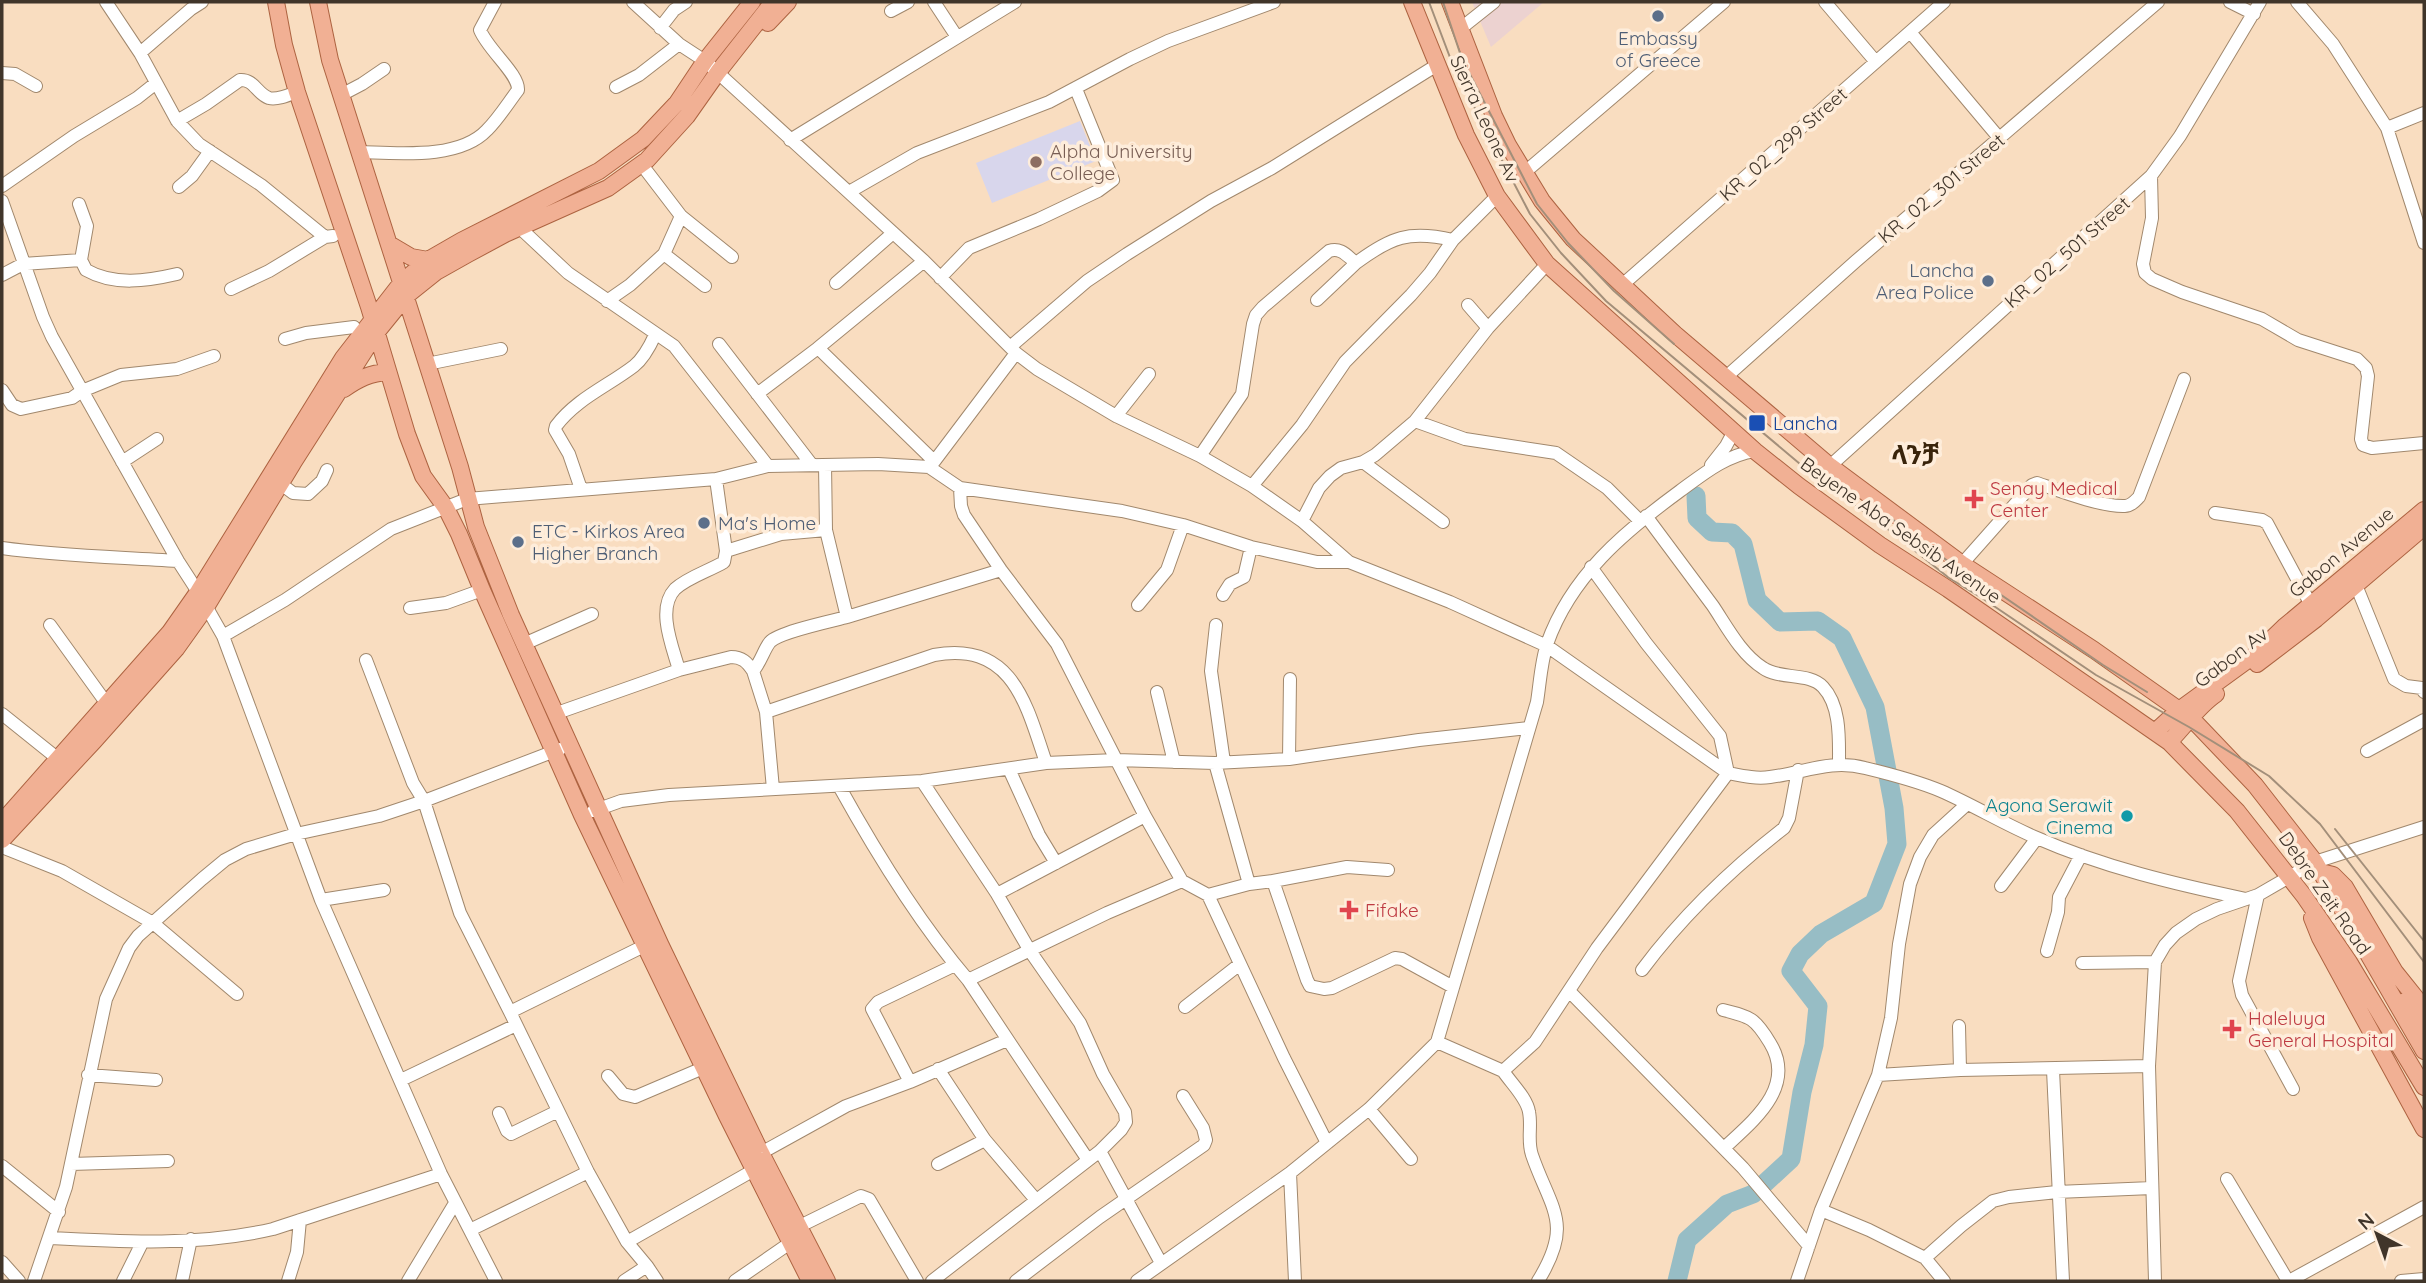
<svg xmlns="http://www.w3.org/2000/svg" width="2426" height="1283" font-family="Quicksand,'Noto Sans Ethiopic',sans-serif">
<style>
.commercial{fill:#ecd2d0}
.education{fill:#d8d6ec}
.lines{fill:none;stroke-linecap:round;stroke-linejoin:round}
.river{stroke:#97bdc5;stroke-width:19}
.minor-casing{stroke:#a1886d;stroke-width:14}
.major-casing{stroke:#ad6341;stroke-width:18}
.minor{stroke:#fff;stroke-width:12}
.major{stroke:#f1b094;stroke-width:16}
.tram{stroke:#a38f7a;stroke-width:2}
.service-dot{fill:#5c6f8a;stroke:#feeddb;stroke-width:2.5}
.education-dot{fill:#8d6e63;stroke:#feeddb;stroke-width:2.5}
.transit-dot{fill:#1a4fb4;stroke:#feeddb;stroke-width:2.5}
.health-dot{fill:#e0444e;stroke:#feeddb;stroke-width:2.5}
.culture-dot{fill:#0f9aa8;stroke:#feeddb;stroke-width:2.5}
.labels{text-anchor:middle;stroke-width:7;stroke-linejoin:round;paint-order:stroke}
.service-label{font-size:19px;fill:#4e5e75;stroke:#feeddb;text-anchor:start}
.street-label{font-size:19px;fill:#40352a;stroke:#feeddb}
.education-label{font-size:19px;fill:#785e54;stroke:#feeddb;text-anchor:start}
.transit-label{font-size:19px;fill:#164399;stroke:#feeddb;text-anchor:start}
.health-label{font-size:19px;fill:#be3a42;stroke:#feeddb;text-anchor:start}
.culture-label{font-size:19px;fill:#0d838f;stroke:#feeddb;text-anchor:end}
.district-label{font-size:26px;font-weight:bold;fill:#39240b;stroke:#feeddb}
</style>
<rect width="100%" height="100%" fill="#f9ddc0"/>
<path class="commercial" d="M1472,2h72l-53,45z"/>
<path class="education" d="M1080,121l16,40 -104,42 -16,-40z"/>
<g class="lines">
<path class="river" d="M1677,1281l10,-41 40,-36 26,-10 38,-35 11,-67 12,-47 4,-39 -27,-35 9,-17 21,-20 53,-31 23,-59 -3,-36 -19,-101 -33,-69 -24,-17 -38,1 -23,-22 -14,-56 -11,-11 -20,-1 -15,-14 -1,-22"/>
<g class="minor-casing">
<path id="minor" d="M106,2l34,51 37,68 29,-17 34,-24c14,-1 17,14 29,18 8,2 20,-3 28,-6
M633,2l46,42 26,17 219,200 92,92 21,16 79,47 84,40 52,30 50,35 47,41 101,40 97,44 181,127c15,3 28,6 42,4 33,-4 61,-18 95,-9 25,6 52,13 76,23 32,14 63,33 96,47 66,29 138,46 209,61
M934,2l23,35
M1825,2l51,60
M2230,2l24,12
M2297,2l36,42 54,84 37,115
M891,11l17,-9
M660,28l14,-18 12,-8
M1460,29l34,-27
M1910,32l90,107
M140,53l51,-44 11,-7
M2,73l13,1 21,12
M616,87l23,-12 40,-31
M341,95l21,-11 22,-15
M177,121l22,23 62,41 64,52
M2387,128l37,-15
M790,140l225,-138
M359,152c38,1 100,8 128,-22 12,-12 21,-27 31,-40 1,-16 -30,-40 -38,-60l15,-28
M642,165l39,51 51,41
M1524,173l200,-171
M2151,176l1,42 -9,46 2,9 7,6 30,13 80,27 36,21 59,19 9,9 2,8 -7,63 2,6 9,3 52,-5
M2,186l72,-50 63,-38 19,-15
M179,187l13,-11 18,-25
M849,192l68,-39 132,-51 81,-43 38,-18 106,-39
M2,201l41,116 9,20 126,224 20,31 25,44 98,264 120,274 55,107
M79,204l8,22 -6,34
M520,228l48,45 106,73 94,120
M664,254l41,32
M924,261l-106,87 116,113
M2,275l21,-11 58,-4 5,10c28,16 61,11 91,4
M940,278l29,-30 70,-29 59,-28 15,-11 -37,-91
M836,283l57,-50
M1621,286l323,-284
M231,289l38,-18 56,-34 8,-1
M1317,300l39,-37
M607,301l23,-16 34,-31 17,-38
M1468,305l20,23
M285,339l21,-6 48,-6
M719,344l93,121
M1010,347l77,-66 40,-27 84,-53 61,-33 165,-103
M427,364l74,-15
M1726,377l130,-116 302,-259
M2,390l10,15 9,4 51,-11 10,-7 39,-16 56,-6 37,-13
M757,394l61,-46
M1116,416l33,-42
M1415,421l50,18 91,14 51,35 33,33
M1200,456l42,-62 11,-70 3,-9 7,-8 66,-56c12,-4 18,5 27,12 35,-26 53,-33 97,-23
M122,462l35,-23
M1363,462l80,60
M1711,465l15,-19 8,-15
M1830,466l321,-290 29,-40 80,-134
M930,467l86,-114
M716,479l10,72
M281,484l12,9 15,1 14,-13 5,-11
M1252,486l50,-61 43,-63 66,-67 19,-22 23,-33 44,-44
M960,488l1,18 3,9 37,55 56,74 88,172 -148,78
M581,489l-12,-35 -14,-24 1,-4c20,-27 52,-40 78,-60 10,-8 16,-20 21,-31
M2215,513l47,7 5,3 44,82
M1646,516c22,30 45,60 67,90 14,21 28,48 50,62 17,12 46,4 60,19 18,19 16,53 16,77
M1302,521l17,-33 11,-12 11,-8 22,-6 12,-7 40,-34 73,-93 59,-64
M826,530l21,87 154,-47
M2,548c58,8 117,9 176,13
M1962,564l70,-79 5,-2c23,8 65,24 88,23 6,0 10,-5 14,-9l45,-118
M2356,585l38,94 12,7 16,2 2,4
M1223,595l7,-11 14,-7 7,-30
M1138,605l29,-35 16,-45
M410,608l36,-5 36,-13
M50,625l57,79
M1216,625l-5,46 13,91
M223,636l62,-36 106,-71 76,-30 249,-20 52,-13 110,-2 51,3 31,21 162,23 61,14 68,22 66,15h32
M524,644l68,-30
M366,660l47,123 11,18 36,112 50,99
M679,670l52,-13c11,0 16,5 22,14 8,-9 11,-22 17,-29 9,-10 62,-21 77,-25
M753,671l13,41
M1157,692l17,70
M557,713l122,-43c-6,-22 -23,-61 -4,-81 13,-12 34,-18 49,-27l2,-11 55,-17 45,-4 -1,-65
M2,714l55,44
M2367,751l57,-31
M1289,759l1,-80
M1215,763l34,121
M1009,769l30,66 17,28
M922,781l75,113 33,57 50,72 23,51 22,38 1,10 -5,8 -21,21 -168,130
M839,786c36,65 81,138 129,194l120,180
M773,789l-7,-77 168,-57c78,-14 92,48 112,108
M593,811l28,-10 48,-6 253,-14 124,-18 70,-3 99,3 74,-4 130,-19 110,-12
M1145,816l37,65
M2,847l60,24 91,52 84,71
M1388,870l-41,-3 -74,14 34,99 3,6 14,3 8,-1 63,-30 7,1 51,28
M2001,886l36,-48
M1208,895l76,163 43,85
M2258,895l-19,86 3,14 51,94
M321,900l63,-10
M2047,951l11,-39 1,-15 22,-42
M2082,963l73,-1
M1642,970c41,-55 88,-100 142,-142l5,-10 9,-48
M968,980l139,-67 75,-32 26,14 41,-11 24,-3
M1570,992l173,176 66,78
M1185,1007l55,-43
M1723,1010c28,7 32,8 47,33 27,44 -17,78 -46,105
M1959,1026l1,44
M1437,1042l66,29 32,-29 62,-94 131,-175 -8,-37 -74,-93 -55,-76
M938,1069l47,71 51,60
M2053,1070l10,211
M1503,1071c8,12 24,27 26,41 3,14 -2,29 3,43 19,55 42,68 6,126
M88,1075l68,5
M1878,1075l82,-5 189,-4
M608,1076l15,18 12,3 68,-29
M401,1080l115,-55
M910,1082l-38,-73 6,-7 77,-37
M1369,1109l42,50
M499,1113l8,18 4,3 47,-23
M1100,1151l61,112
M761,1153l85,-47 64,-24 97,-42
M71,1164l97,-3
M938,1164l47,-24
M2,1166l57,46
M1290,1173l5,108
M2227,1179l61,102
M1821,1210l48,20 56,28 36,-32 32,-25 16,-4 48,-5 95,-4
M800,1226l61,-30 8,3 48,82
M470,1230l118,-58
M50,1238c74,4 150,8 223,-9l168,-55
M627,1242l134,-76
M1925,1258l19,23
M2,1262l17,19
M647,1266l10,15
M34,1281l32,-94 40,-188 23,-51 9,-12 64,-57 23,-19 21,-11 50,-15 83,-18 45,-15 136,-52
M123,1281l19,-38
M182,1281l9,-42
M288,1281l9,-29 3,-32
M408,1281l47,-78
M624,1281l23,-15 -20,-24 -39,-70 -78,-160 134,-66
M735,1281l55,-38
M1016,1281l84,-64 104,-72 2,-5 -3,-12 -20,-32
M1137,1281l153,-108 79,-64 68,-67 100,-340c3,-19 4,-40 10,-58 24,-68 77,-112 133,-153 22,-16 46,-36 75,-40
M1797,1281l24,-71 57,-135 13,-57 8,-74 11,-60 10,-27 13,-22 33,-30
M2155,1281l-6,-215 6,-104 10,-17 11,-12 20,-14 21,-10 41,-14 57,-33 109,-35
M2289,1281l135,-74
M2401,1281l23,-2"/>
</g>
<g class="major-casing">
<path id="major" d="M276,2l8,43 13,47 72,215 38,127 16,42 23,32 13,26 23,56 100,225 145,301 83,165
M318,2l12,58 130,407 16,60 35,88 150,331 100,207 66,128
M1412,2l54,133 31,61 50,68 208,187 44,35 81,59 68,44 221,153 68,69 67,85 45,66 75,125
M1450,2l44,114 14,29 34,56 31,38 102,95 155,132 132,98 132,86 98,69 63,66 60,77 109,189
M768,23l20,-21
M389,244l22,13 17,3
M344,389c14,-10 26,-16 44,-17
M2257,664l59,-45 108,-92
M2155,732l24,-22 77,-56 28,-27 140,-117
M2169,742c16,-16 29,-36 47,-48
M2,822l168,-190 28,-40 145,-234 59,-76 26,-22 33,-19 138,-70 44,-32 34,-36 28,-42 47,-59
M2,840l92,-99 82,-92 30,-42 87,-144 62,-97 21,-33 30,-37 30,-24 32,-18 37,-20 103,-46 39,-28 40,-44 31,-44 55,-70
M2321,872l12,3 12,12 50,85 29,36
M2312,918l8,20 104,191
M2405,1001l19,24"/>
</g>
<use href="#minor" class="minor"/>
<use href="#major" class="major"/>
<path class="tram" d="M1429,2l25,66 76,146 31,39 45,48 200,168 83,61 60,48 33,20 114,77 93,52 80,49 51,48 104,138
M1443,2l19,57 75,145 31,39 46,48 60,53
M1892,519l65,49 34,20 112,77 44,27
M2335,829l89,112"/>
</g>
<g class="service-dot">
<circle cx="1658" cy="16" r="7"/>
<circle cx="1988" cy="281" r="7"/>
<circle cx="704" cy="523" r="7"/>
<circle cx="518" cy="542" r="7"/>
</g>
<circle class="education-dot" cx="1036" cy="162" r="7"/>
<rect class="transit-dot" x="1748" y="414" width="18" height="18" rx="3.5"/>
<g class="health-dot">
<path d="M1970.5 488.5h7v7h7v7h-7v7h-7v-7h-7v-7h7z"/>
<path d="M1345.5 899.5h7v7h7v7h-7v7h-7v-7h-7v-7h7z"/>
<path d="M2228.5 1018.5h7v7h7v7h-7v7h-7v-7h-7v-7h7z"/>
</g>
<circle class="culture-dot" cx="2127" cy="816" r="7"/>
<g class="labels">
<g class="service-label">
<text x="1658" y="45" text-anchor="middle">Embassy<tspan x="1658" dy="22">of Greece</tspan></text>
<text x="1974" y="277" text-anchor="end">Lancha<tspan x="1974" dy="22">Area Police</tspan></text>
<text x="718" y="530">Ma's Home</text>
<text x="532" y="538">ETC - Kirkos Area<tspan x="532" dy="22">Higher Branch</tspan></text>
</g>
<g class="street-label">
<text transform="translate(1485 119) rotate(65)" y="7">Sierra Leone Av</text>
<text transform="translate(1783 144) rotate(-41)" y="7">KR_02_299 Street</text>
<text transform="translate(1941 188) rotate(-40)" y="7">KR_02_301 Street</text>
<text transform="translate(2067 252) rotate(-41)" y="7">KR_02_501 Street</text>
<text transform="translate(1901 530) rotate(35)" y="7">Beyene Aba Sebsib Avenue</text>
<text transform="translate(2341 552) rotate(-40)" y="7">Gabon Avenue</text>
<text transform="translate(2231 657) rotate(-37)" y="7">Gabon Av</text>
<text transform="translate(2325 893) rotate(55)" y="7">Debre Zeit Road</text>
</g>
<g class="education-label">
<text x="1050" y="158">Alpha University<tspan x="1050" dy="22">College</tspan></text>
</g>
<g class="transit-label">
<text x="1773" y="430">Lancha</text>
</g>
<g class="health-label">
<text x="1990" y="495">Senay Medical<tspan x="1990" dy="22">Center</tspan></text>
<text x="1365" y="917">Fifake</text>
<text x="2248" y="1025">Haleluya<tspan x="2248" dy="22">General Hospital</tspan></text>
</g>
<g class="culture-label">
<text x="2113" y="812">Agona Serawit<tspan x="2113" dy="22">Cinema</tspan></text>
</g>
<g class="district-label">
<text x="1915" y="464">ላንቻ</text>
</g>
</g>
<rect width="2426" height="1283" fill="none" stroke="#40352a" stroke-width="7"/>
<g transform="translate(2377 1234) rotate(319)" stroke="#feeddb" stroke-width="5" paint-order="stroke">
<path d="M0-5L12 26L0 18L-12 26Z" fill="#40352a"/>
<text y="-10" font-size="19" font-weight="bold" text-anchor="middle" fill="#40352a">N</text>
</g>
</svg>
